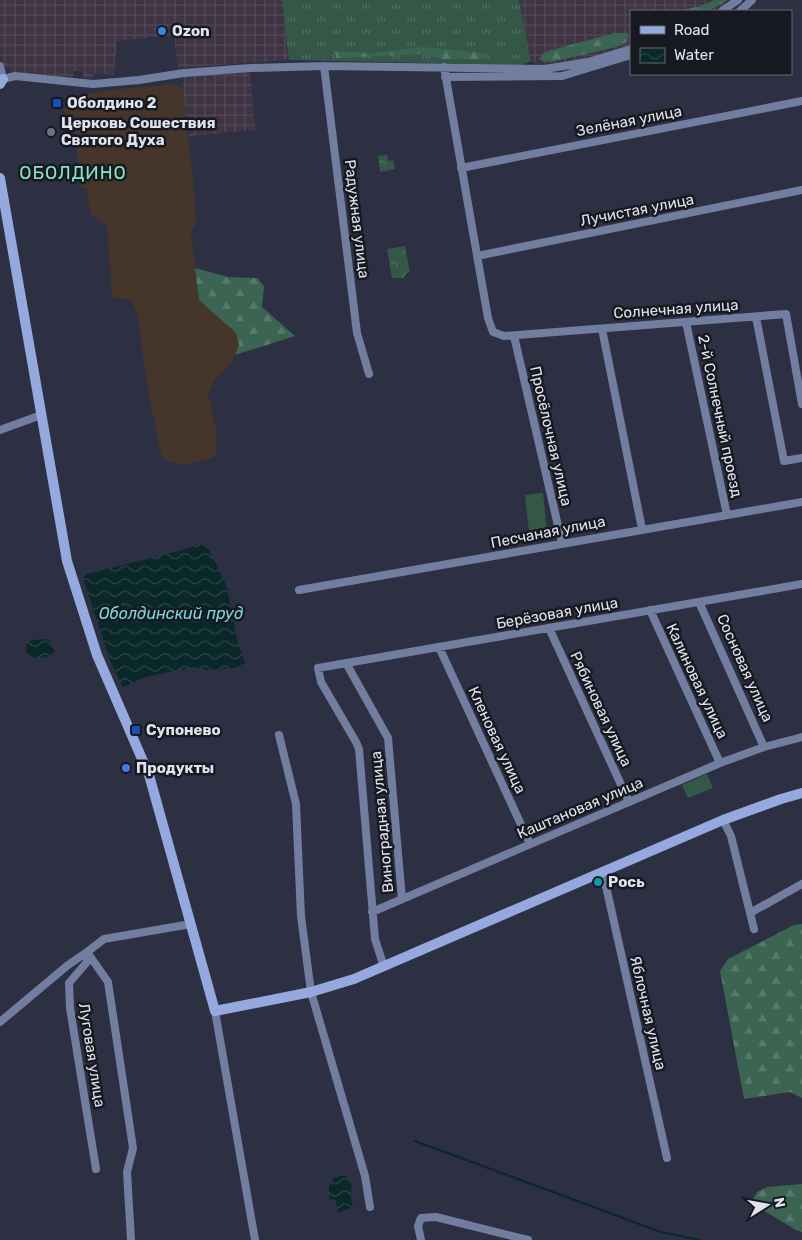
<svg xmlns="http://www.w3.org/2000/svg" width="802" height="1240" font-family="Rubik,sans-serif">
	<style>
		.commercial { fill: #46352a }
		.industrial { fill: url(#industrial-grid) }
		.grass { fill: url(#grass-tufts) }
		.forest { fill: url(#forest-firs) }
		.park { fill: url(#park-crowns) }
		.pitch { fill: #345747 }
		.water { fill: url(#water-waves) }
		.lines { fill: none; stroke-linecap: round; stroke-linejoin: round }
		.stream { stroke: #0a2729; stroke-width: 2 }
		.street { stroke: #717e9f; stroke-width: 8 }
		.secondary { stroke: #95a9de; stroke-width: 10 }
		.shop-dot { fill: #3f7fe0; stroke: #171921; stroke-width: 2 }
		.transit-dot { fill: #1a4fb4; stroke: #171921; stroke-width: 2 }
		.worship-dot { fill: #6b7280; stroke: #171921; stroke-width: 2 }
		.culture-dot { fill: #0f9aa8; stroke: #171921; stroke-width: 2 }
		.labels { text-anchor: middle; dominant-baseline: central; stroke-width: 5; stroke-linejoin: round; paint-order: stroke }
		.poi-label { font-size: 15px; font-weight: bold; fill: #e0e3ee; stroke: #171921; text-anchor: start }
		.street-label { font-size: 15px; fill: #e0e3ee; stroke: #171921 }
		.water-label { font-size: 16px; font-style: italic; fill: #7ed9e1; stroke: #171921 }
		.quarter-label { font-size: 18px; letter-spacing: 1px; fill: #8ae4c2; stroke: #171921 }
	</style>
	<defs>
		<pattern id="industrial-grid" width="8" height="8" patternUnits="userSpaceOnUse" patternTransform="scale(1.25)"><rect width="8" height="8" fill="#3f3444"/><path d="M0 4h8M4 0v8" fill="none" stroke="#514856"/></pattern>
		<pattern id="grass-tufts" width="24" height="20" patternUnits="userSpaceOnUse" patternTransform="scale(1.25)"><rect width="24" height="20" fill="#345747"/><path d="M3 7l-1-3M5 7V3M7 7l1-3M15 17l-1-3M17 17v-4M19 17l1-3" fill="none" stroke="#516f62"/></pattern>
		<pattern id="forest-firs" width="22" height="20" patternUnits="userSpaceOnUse" patternTransform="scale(1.25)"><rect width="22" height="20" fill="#3b6552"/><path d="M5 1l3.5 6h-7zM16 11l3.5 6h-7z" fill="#577b6b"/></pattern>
		<pattern id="park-crowns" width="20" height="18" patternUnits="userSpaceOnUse" patternTransform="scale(1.25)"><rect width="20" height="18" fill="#345747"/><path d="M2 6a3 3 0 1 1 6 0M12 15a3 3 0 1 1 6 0" fill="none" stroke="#516f62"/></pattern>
		<pattern id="water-waves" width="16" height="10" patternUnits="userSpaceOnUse" patternTransform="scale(1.25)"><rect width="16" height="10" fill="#0a2729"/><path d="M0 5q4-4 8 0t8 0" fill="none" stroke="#2d4648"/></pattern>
	</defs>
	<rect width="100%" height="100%" fill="#2c3042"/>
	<path class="commercial" d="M175,84l8,5 11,102 2,32 -5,9 8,68 37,33 3,12 -8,20 -15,12 -8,18 8,33v26l-3,4 -31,7 -20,-6 -13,-62 -12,-84 -5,-12 -20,-5 -5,-70 -16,-11 -5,-27h-5l-6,-62 -12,-16 14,-14 32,-6z"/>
	<path class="industrial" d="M0,0h282l7,60 -111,8 -4,-33 -57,6 -3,34 -20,-2 -1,6 -10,-1v-6l-9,-1 -1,6 -61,-4 -10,-9 -2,-10z
		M519,0h206l1,6 -9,5h-86v35l-44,13 -43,8 -13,-6z
		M250,68l5,62 -66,6 -6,-47 1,-16z"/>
	<path class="grass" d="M282,0h237l12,61 -10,4 -232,-5z"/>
	<path class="forest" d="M714,0h14l-20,11h-31l25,-5z
		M615,33h13v8l-12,6 -65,15 -8,-1 -4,-2 5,-6 4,-2z
		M423,47l59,6 5,6h-43l-24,-5 -82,4 -5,-7 40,2z
		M195,268l33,9 29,1 7,8 -2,21 33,29 -60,19 4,-10 -3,-12 -37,-33z
		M802,924v174l-12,-6 -46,7 -24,-128 8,-12 66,-34z
		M802,1184v48l-6,-2 -45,-27 6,-11 10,-5z"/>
	<path class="park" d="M387,155l1,6 5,-1 2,9 -15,3 -2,-16z
		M405,246l5,26 -4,2 -2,4h-12l-5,-29z"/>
	<path class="pitch" d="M543,493l4,37 -18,2 -4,-37z
		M707,774l6,14 -25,10 -6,-13z"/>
	<path class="water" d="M199,543l10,7 18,37 11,57 7,19 -10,5 -29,2 -12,-3 -49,10 -22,10 -12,-24 -28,-85 4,-4 96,-24z
		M46,639l4,2 2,6 3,4c-7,8 -19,9 -28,4l-1,-8 1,-4 6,-3z
		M345,1175l7,11 -2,9 3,12 -15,6 -2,-13 -7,-1v-13l4,-6v-2z"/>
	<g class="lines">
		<path class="stream" d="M415,1141l246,91 39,8"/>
		<path class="street" d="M722,11l16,-11
			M740,11l12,-11
			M0,66l3,13 12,-3 78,8 46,-4 45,-7 66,-5 74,-2 221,3 43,-7 43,-13
			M324,66l33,267 12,41
			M444,67l44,251 5,14 11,4 282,-22 16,90
			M445,77l117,-1 69,-21
			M461,168l341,-67
			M477,256l325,-66
			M756,317l28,144 18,-3
			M686,322l41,193
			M602,329l40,200
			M514,336l48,207
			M0,430l41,-15
			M299,590l503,-88
			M699,602l65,145
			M650,610l70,153
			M549,628l80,174
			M439,647l91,197
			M346,663l42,75 14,161
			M279,735l17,69 5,112 10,76 54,184 5,31
			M723,820l8,16 23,93
			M603,873l64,285
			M372,912l348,-149 44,-16 38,-10
			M750,913l52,-29
			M384,967l-9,-28 -16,-190 -3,-7 -35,-60 -3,-14 484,-84
			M215,1011l40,229
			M0,1022l68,-57 19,-13 21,30 25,166 -6,24 4,68
			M96,1169l-26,-161 -1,-25 18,-21v-10l17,-13 87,-15
			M421,1240l-3,-14 3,-8 15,-1 92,23"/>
		<path class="secondary" d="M0,84l3,-5
			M0,178l67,383 30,94 52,120 66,236 96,-19 43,-13 369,-159 58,-21 21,-6"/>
	</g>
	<g class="shop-dot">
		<circle cx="162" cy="31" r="5"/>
		<circle cx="126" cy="768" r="5"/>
	</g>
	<g class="transit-dot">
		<rect x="52" y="98" width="10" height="10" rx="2.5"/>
		<rect x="131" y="725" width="10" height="10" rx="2.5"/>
	</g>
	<circle class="worship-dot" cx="51" cy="132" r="5"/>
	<circle class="culture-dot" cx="598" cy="882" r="5"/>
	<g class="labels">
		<g class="poi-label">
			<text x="172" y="31">Ozon</text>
			<text x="67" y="103">Оболдино 2</text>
			<text x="61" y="123">Церковь Сошествия<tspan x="61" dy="17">Святого Духа</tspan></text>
			<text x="146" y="730">Супонево</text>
			<text x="136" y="768">Продукты</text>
			<text x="608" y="882">Рось</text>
		</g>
		<g class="street-label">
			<text transform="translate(629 121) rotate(-11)">Зелёная улица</text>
			<text transform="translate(637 210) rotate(-11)">Лучистая улица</text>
			<text transform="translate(357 219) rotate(83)">Радужная улица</text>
			<text transform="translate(676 309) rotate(-4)">Солнечная улица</text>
			<text transform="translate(720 416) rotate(78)">2-й Солнечный проезд</text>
			<text transform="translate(551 436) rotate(77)">Просёлочная улица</text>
			<text transform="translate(548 532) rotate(-11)">Песчаная улица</text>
			<text transform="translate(557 613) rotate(-10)">Берёзовая улица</text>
			<text transform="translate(745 668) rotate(66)">Сосновая улица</text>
			<text transform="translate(697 681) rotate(65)">Калиновая улица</text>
			<text transform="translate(601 709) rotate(65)">Рябиновая улица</text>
			<text transform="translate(497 740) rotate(65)">Кленовая улица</text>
			<text transform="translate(580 808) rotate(-23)">Каштановая улица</text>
			<text transform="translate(382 822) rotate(-95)">Виноградная улица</text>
			<text transform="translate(648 1013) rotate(77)">Яблочная улица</text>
			<text transform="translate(92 1055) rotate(81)">Луговая улица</text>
		</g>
		<g class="water-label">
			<text x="171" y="613">Оболдинский пруд</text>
		</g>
		<g class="quarter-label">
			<text x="73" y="173">ОБОЛДИНО</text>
		</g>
	</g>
	<rect x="630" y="10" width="162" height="65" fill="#171921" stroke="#676a73"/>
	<rect x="640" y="26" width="25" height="8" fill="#95a9de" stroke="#676a73"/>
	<text x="674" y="35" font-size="15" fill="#e0e3ee">Road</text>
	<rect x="640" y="48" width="25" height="15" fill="url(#water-waves)" stroke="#676a73"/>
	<text x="674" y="60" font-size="15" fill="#e0e3ee">Water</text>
	<g transform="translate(767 1205) rotate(79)" stroke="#171921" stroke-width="4" paint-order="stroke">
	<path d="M0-4L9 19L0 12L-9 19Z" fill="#e0e3ee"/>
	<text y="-8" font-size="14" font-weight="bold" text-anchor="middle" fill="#e0e3ee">N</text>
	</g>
</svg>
